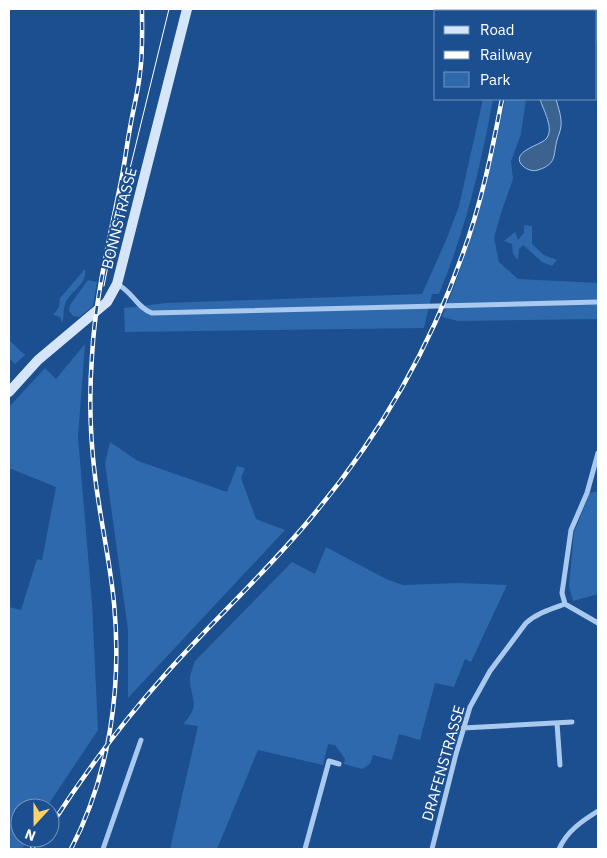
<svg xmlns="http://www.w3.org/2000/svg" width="607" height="858" font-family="'IBM Plex Sans',sans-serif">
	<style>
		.green { fill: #2e69ad }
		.water { fill: #3c6290; stroke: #9cc4f0 }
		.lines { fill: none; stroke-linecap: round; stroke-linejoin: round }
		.minor { stroke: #a9c9ee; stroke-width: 5 }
		.secondary { stroke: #d6e6fa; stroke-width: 10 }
		.tram { stroke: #fff; stroke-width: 1 }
		.rail-casing { stroke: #fff; stroke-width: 4.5 }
		.rail { stroke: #1b4f8f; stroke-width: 2.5; stroke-dasharray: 8; stroke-linecap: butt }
		.labels { text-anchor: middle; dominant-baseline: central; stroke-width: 4; stroke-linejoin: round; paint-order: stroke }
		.street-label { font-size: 15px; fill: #fff; stroke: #1b4f8f }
	</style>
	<rect width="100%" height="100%" fill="#1b4f8f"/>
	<path class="green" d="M524,9h74v36l-2,-1v-33h-73z
		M483,99h10c-12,67 -28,132 -54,195h-7l-8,34 -299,4 -1,-24 42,-5 256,-9 25,-56 12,-32z
		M505,99h21l-5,35 -10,27 2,18 -12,34 -7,25 5,24 19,17 80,4v36l-140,2 -16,-4c30,-73 48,-141 63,-218z
		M524,225l8,1v18l12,11 13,5 -5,6 -10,-4 -19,-17 -4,4 -1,11 -5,-6 -1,-10 -8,-3 11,-9 3,8 6,-7z
		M85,269c2,15 -11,20 -18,31 -5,7 -2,15 -5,23l-2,-6 -7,-2 6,-8 1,-9z
		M88,280l9,2 -4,24 -14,11 -6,-1 -4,-5 1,-6z
		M9,340l16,15 -10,9 -6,-6z
		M85,344l-7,93 14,166 6,127 -52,78h-26v30h8l-6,11h-13v-242l12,3 16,-51 5,1 14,-73 -47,-19v-61l36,-39 11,11z
		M110,442l28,19 89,31 10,-26 8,2 -4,10 15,41 29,11 -157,168v-68l-23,-167z
		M598,491v103l-25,7 -4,-15 5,-54 16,-39z
		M326,547l60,32 17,6 56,-2 48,2 -35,75 -1,2 -6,-3 -11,28 -19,-4 -15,57 -21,-6 -7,26 -19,-5 -3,9 -8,5 -18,-5 1,-5 -10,-14 -7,-1 -5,21 -65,-15 -41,99h-47l28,-123 -15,-2c20,-21 6,-26 7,-47 1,-5 3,-11 5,-16l97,-99 23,12z"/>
	<path class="water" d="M540,99h16c2,8 6,18 5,27 0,4 -3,10 -4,14 -4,16 0,24 -19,30 -6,2 -13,-1 -17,-6 -9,-13 20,-19 25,-25 9,-10 -3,-29 -6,-40z"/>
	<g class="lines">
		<path class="minor" d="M117,284c15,7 21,25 35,29l446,-11
			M598,453l-11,40 -16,37 -9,63 3,11 33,19
			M557,723l3,42
			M463,728l109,-6
			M103,849l38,-109
			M305,849l24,-88 10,3
			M432,849l24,-95 14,-47 20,-36 36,-48c11,-10 25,-14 39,-19
			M559,849c8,-18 23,-28 39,-38"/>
		<path class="secondary" d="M9,392l29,-32 69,-58 10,-18 70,-275"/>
		<path class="tram" d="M104,286l11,-56 54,-221"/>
		<defs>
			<path id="rail" d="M519,11l1,-2
				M50,827c34,-53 71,-103 113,-150 49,-56 105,-106 152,-164 64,-77 114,-163 147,-257 19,-51 30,-104 40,-157
				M32,849l6,-11
				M71,849c39,-75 51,-162 43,-246 -4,-42 -14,-84 -19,-127 -5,-40 -6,-80 -3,-120 3,-56 16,-110 27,-165 5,-21 7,-42 11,-63 3,-18 8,-36 10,-55 3,-21 2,-43 2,-64"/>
		</defs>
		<use href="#rail" class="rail-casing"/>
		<use href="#rail" class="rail"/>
	</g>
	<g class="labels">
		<g class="street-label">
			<text transform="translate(119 218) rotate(-76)">BONNSTRASSE</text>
			<text transform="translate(443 763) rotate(-74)">DRAFENSTRASSE</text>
		</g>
	</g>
	<rect width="607" height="858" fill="none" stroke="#ffffff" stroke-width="20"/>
	<rect x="434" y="10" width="162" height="90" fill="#1b4f8f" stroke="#7695bc"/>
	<rect x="444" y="26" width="25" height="8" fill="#d6e6fa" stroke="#7695bc"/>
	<text x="480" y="35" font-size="15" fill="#ffffff">Road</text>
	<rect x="444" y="51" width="25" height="8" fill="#ffffff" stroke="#7695bc"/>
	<text x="480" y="60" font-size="15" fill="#ffffff">Railway</text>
	<rect x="444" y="72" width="25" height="15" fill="#2e69ad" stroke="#7695bc"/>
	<text x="480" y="85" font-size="15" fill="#ffffff">Park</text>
	<g transform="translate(35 823) rotate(201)"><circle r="24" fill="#1b4f8f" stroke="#7695bc"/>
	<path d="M0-4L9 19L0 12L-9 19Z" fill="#ffd166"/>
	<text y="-8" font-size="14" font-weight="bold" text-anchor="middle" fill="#ffffff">N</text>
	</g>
</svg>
